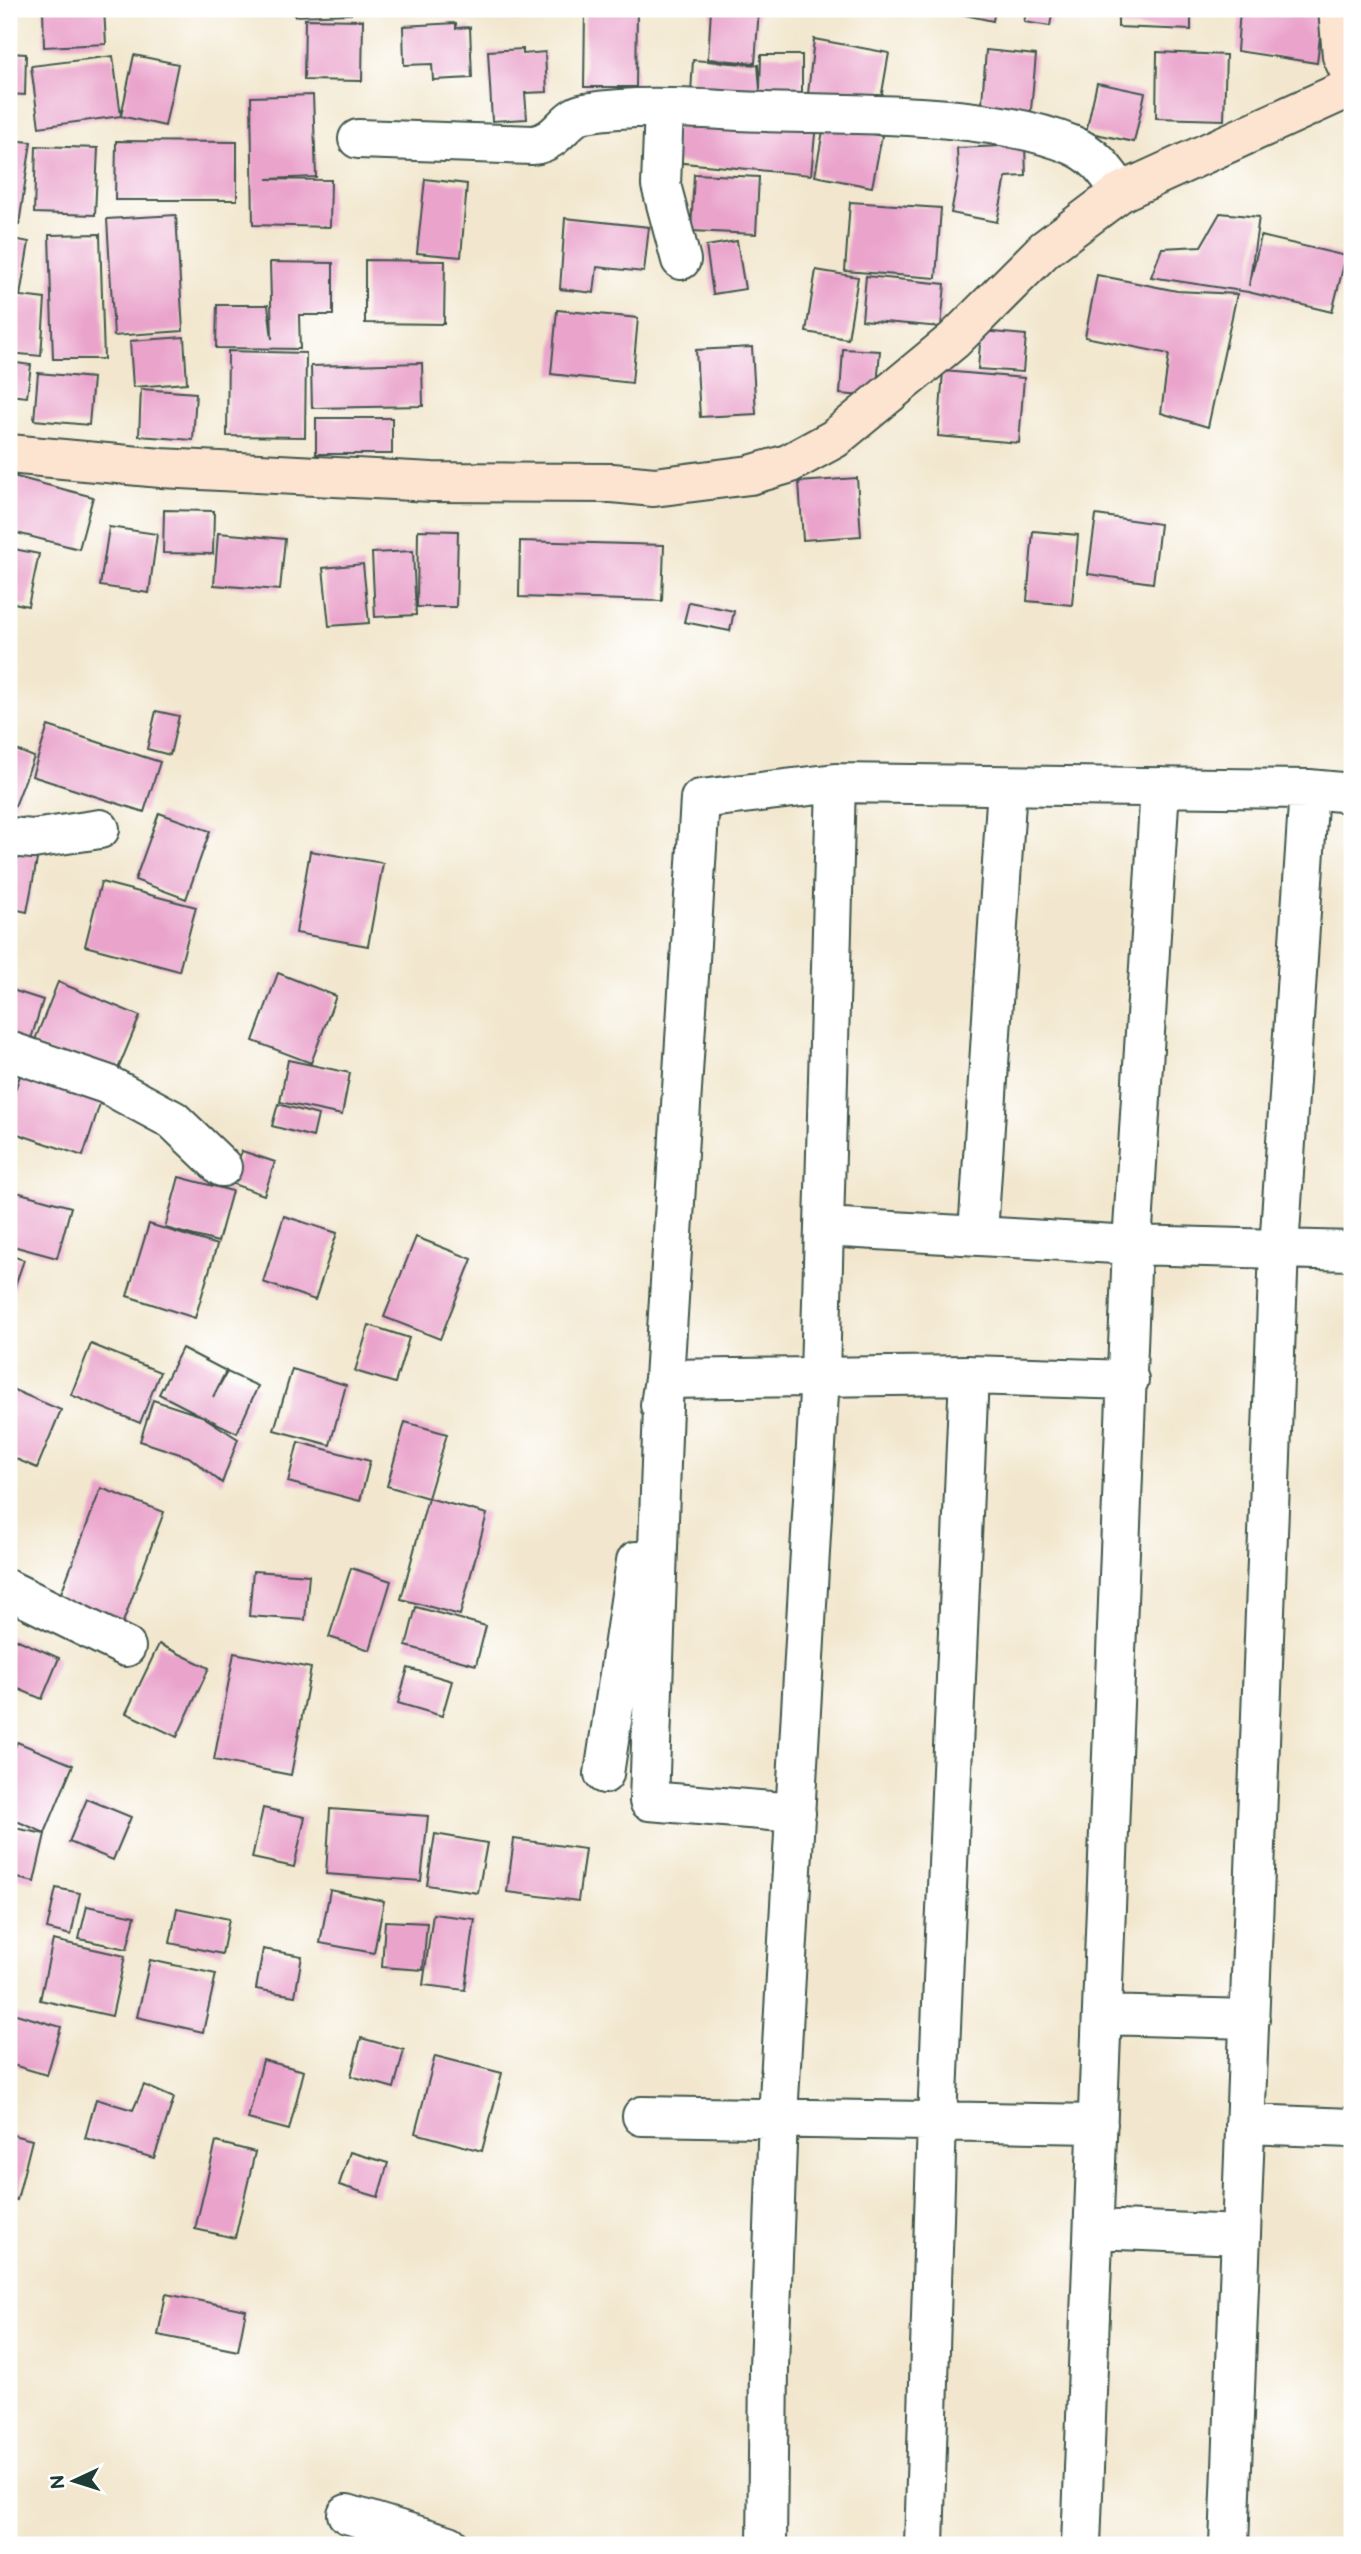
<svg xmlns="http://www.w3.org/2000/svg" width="1361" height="2554" font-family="'Balsamiq Sans',sans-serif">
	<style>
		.building { fill: #eaa4cc }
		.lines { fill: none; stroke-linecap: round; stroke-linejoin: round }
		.street-casing { stroke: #3f564b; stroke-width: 42 }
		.secondary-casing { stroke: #3f564b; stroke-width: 42 }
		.street { stroke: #fff; stroke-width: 38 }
		.secondary { stroke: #fde4d1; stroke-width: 38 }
	</style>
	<rect width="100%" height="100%" fill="#fff"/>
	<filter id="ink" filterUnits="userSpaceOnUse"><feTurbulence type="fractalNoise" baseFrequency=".0143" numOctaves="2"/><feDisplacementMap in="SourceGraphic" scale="14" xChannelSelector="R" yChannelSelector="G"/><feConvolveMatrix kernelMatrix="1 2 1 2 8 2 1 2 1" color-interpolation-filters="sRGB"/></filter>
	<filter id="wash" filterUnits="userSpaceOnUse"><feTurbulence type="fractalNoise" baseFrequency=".00686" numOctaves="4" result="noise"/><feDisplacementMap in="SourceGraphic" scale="28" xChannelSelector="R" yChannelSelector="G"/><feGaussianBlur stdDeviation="1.57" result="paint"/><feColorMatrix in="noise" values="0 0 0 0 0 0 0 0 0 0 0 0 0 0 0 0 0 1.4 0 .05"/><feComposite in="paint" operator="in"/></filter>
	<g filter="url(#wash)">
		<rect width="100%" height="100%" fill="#f2e7ce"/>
		<g id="blocks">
			<path class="building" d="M43,9h61l2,35 -62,3z
				M294,9h57v5l-56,2z
				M585,9h52l-1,78h-52z
				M711,9h48l-4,54 -47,-4z
				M937,9h58l-2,12z
				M1027,9h26l-3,17 -26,-4z
				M1118,9h73v21l-73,-3z
				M1240,9h83l-6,54 -80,-12z
				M305,19l58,1 -1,61 -58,-1z
				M456,23v5l14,-1 2,51 -39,2 -1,-16 -28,1 -1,-39z
				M814,39l75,14 -10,57 -71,-16z
				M523,49v5l22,-2 2,40 -22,1 2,26 -35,2 -4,-70z
				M986,50l50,5 -6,66 -49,-5z
				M1157,52l69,3 -2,65 -68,-2z
				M9,53l17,1 -1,41 -16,-1z
				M134,55l44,9 -13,62 -44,-10 -82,11 -8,-61 82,-10 8,60z
				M761,55h41v42l-111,-4 2,-33 65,5 2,25z
				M1097,83l48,10 -11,49 -48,-10z
				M313,95l3,82 -49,2 64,1 -1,47 -77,-2 -2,-128z
				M677,112l139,12 -5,51 -138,-13z
				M824,125l58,11 -10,51 -57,-11z
				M9,140l22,2 -12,83 -10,-1z
				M116,141l121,1v58h-122z
				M1025,145l1,31 -20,1 -9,45 -46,-9 7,-37 -1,-28z
				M36,146l62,2 -3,67 -61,-2z
				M694,174l65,3 -3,57 -65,-3z
				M425,179l42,5 -6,73 -44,-4z
				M850,202l91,6 -5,70 -91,-7z
				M1220,213l39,4 -10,69 12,-50 85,20 -14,56 -84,-20 -97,-15 11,-29 39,-2z
				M176,215l7,116 -69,5 -7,-117z
				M565,218l84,9 -5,45 -47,-5 -3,26 -34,-4z
				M100,234l4,125h-51l-4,-124z
				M9,238l20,4 -9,54 25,3 -4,57 -32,-3z
				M737,241l8,48 -32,5 -7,-48z
				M365,260l80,1 -1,63 -79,-1z
				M270,262l63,1v52h-34l1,34 -84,-1 1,-43h51l4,34z
				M816,270l42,7 -10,62 -42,-7z
				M1097,275l80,16 60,3 -29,133 -47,-14 8,-59 -84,-17z
				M866,276l79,8 -4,43 -79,-7z
				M557,310l81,8 -6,65 -81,-9z
				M981,331l45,4 -3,37 -45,-3z
				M184,337l3,46 -54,4 -3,-46z
				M752,347l4,67 -56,3 -4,-67z
				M843,349l37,2 -4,46 -36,-3z
				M228,351l78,2 -1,84 -78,-1z
				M9,362l22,3 -4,32 -18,-2z
				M422,363l1,43 -111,2 -1,-42z
				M943,371l81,7 -5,65 -81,-7z
				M38,373l55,5 -4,47 -55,-5z
				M141,389l55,4 -3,47 -54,-4z
				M316,418h76v36h-76z
				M9,475l84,22 -14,52 -70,-18z
				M857,478l4,58 -58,4 -4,-58z
				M164,510l50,1 -1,43 -50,-1z
				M1096,515l64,9 -7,59 -65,-9z
				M109,527l48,7 -8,59 -49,-7z
				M418,530l40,1 -2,76h-39z
				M1033,531l45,4 -6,70 -45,-4z
				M218,533l67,6 -5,51 -66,-5z
				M520,541l144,4 -2,56 -143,-4z
				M9,548l30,6 -11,52 -19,-4z
				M413,551l3,64 -41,2 -3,-64z
				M363,564l6,59 -40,3 -6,-58z
				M689,602l45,9 -4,20 -46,-9z
				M156,711l23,5 -9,39 -23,-6z
				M48,726l112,36 -16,50 -112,-36z
				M9,747l25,10 -19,49 -6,-3z
				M159,813l51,18 -24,68 -51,-19z
				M9,844l30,5 -12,63 -18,-4z
				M310,851l73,12 -15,83 -72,-13z
				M101,882l95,25 -17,64 -94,-25z
				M278,973l58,23 -25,67 -58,-22z
				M58,982l82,34 -26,63 -81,-34z
				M9,989l34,11 -16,52 -18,-6z
				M288,1060l62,13 -8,42 -62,-13z
				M25,1061l80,27 -22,68 -74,-25v-23z
				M278,1104l40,11 -5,22 -41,-11z
				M242,1151l33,11 -11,33 -34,-12z
				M179,1177l53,14 -14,51 -53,-14z
				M9,1190l62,17 -14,51 -48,-13z
				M284,1216l53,17 -22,67 -52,-18z
				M149,1224l68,21 -22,73 -68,-22z
				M416,1237l56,22 -32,80 -56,-22z
				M9,1255l15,5 -15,43z
				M369,1325l40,13 -14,45 -40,-12z
				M91,1344l69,28 -20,51 -69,-28z
				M182,1348l44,23 -13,26 14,-25 31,14 -21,47 -35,-17 36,23 -16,44 -33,-26 -49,-16 13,-41 49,16 -43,-22z
				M292,1369l54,16 -16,60 -56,-15z
				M9,1388l52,22 -24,58 -28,-12z
				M405,1422l42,12 -19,64 -41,-12z
				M298,1442l72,19 -10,40 -72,-19z
				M101,1488l63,24 -42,113 -64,-24z
				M428,1498l59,16 -27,101 -59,-16z
				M351,1568l40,13 -21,69 -41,-13z
				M253,1571l56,4 -4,45 -56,-4z
				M416,1607l70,19 -10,39 -70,-19z
				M9,1636l50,22 -17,41 -33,-14z
				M159,1644l50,24 -32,69 -51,-24z
				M234,1653l77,15 -20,107 -77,-15z
				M408,1668l44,13 -10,35 -44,-13z
				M17,1742l56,23 -28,68 -36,-15v-57z
				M87,1799l44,18 -18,43 -44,-18z
				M263,1808l42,9 -11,50 -42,-9z
				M330,1809l98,7 -7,65 -95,-7z
				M9,1827l36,7 -11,48 -25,-6z
				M435,1834l52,9 -9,50 -51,-8z
				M514,1839l71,10 -7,52 -71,-9z
				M56,1888l24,5 -9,42 -24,-6z
				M330,1890l54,11 -10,52 -54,-10z
				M87,1906l48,10 -8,33 -48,-10z
				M177,1908l52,11 -7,35 -52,-11z
				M433,1914l42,5 -10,71 -42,-5z
				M385,1921l42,2 -4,47 -41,-3z
				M53,1940l72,16 -13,60 -72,-16z
				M263,1949l39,7 -7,40 -39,-7z
				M150,1960l66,14 -13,58 -66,-15z
				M9,2012l52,15 -14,48 -38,-11z
				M361,2038l43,12 -10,38 -43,-12z
				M435,2056l67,17 -20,78 -67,-18z
				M263,2060l41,11 -15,59 -41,-11z
				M144,2085l30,13 -20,60 -69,-20 11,-39 37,11z
				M9,2134l23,6 -15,60 -8,-2z
				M216,2142l39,10 -20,86 -40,-9z
				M350,2152l38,11 -10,34 -39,-12z
				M166,2294l80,16 -8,41 -80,-16z"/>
		</g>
	</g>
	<g filter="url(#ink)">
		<use href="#blocks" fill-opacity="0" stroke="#3f564b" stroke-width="2"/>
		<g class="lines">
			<defs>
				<path id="street" d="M664,108l-3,77 20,75
					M358,139l175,6c26,-3 32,-29 52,-32 59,-10 122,-3 181,-1 90,3 224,-1 306,33 24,10 35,27 49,47
					M9,837l24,2 67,-10
					M9,1051l97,33 67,36 49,47
					M825,1227l307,18 220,6
					M978,1234l29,-448
					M660,1405l4,-26 305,-4 160,5
					M9,1590l117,57
					M604,1774l32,-213
					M796,1813l-147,-12 15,-422 36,-580 136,-16 473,6 43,4
					M1102,2015l148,4
					M642,2116l456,8
					M1245,2124l107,4
					M1094,2229l147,6
					M347,2514l102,31
					M767,2545l2,-177 9,-251 42,-742 16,-592
					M924,2545l13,-425 32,-745
					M1081,2545l51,-1300 28,-458
					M1229,2545l50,-1296 30,-460"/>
				<path id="secondary" d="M1338,9l4,47 10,21
					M9,454l152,14 271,14 180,1 42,4 96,-12 38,-11 46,-25 120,-99 91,-91 76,-57 231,-105"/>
			</defs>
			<use href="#street" class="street-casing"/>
			<use href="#secondary" class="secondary-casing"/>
			<use href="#street" class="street"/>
			<use href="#secondary" class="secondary"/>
		</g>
	</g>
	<rect width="1361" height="2554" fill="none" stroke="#fff" stroke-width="35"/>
	<g transform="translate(74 2481) rotate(266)" stroke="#ffffff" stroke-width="5" paint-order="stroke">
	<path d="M0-5L12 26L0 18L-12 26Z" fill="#1f3d34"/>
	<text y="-10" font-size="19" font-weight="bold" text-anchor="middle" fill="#1f3d34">N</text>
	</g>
</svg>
